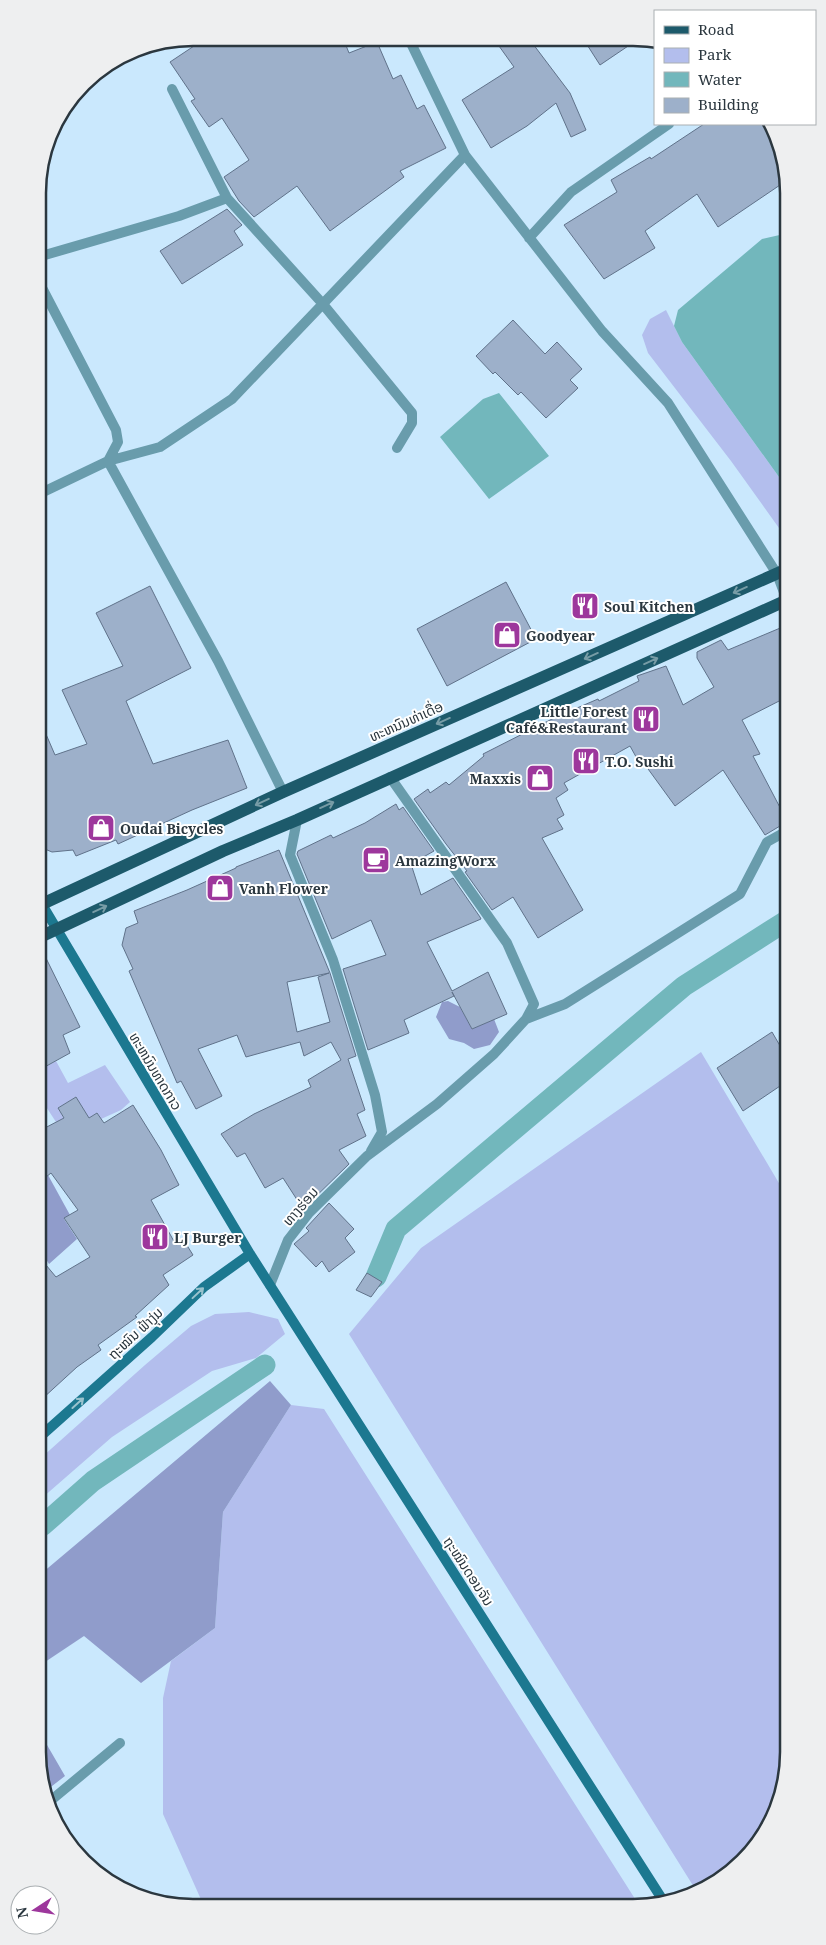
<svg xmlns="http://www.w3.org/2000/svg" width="826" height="1945" font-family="'Noto Serif','Noto Sans Lao',serif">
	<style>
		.green { fill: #b3beed }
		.forest { fill: #909ccb }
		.water { fill: #72b7bc }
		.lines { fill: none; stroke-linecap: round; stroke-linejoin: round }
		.canal { stroke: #72b7bc; stroke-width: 21 }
		.building { fill: #9db0ca; stroke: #60728a; fill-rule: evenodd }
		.street { stroke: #699cac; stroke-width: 10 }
		.secondary { stroke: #1c7890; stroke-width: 10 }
		.primary { stroke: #1d5a6b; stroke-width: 12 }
		.oneway { stroke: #779ca6 }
		.oneway2 { stroke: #99c2cd }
		.labels { text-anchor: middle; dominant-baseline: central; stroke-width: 4; stroke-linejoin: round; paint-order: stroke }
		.poi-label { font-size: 14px; font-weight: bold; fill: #2b373f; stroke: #fff; text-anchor: start }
		.street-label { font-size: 14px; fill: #2b373f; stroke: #fff }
		.rim { fill: none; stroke: #2b373f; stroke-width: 2.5 }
	</style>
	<rect width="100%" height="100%" fill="#cae8fd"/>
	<path class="green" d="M666,310l16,32 102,142v51l-53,-74 -83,-108 -6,-18 8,-16z
		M701,1052l85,143 2,567 -11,49 -21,36 -37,34 -22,11 -348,-558 72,-86z
		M56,1061l12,22 37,-18 25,37 -9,8 -20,9 -4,-6 -8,5 -13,-21 -18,11 6,11 -8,3 -15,-23v-30z
		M249,1312l29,7 7,15 -29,24 -44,13 -100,66 -70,61v-41l103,-92 46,-39 24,-12z
		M291,1405l33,4 313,493 -434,2 -40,-90v-116l8,-37 44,-33 8,-116z"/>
	<path class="forest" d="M448,1001l12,6 12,22 22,-10 5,13 -9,13 -16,4 -10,-6 -15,-4 -13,-22 6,-15z
		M48,1175l22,40 -6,4 13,20 -28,25 -8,-13v-70z
		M270,1381l21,24 -68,107 -8,116 -74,55 -57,-47 -42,28v-91z
		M43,1738l22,38 -22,17z"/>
	<path class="water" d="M784,234v250l-102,-142 -8,-16 4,-16 84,-71z
		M499,393l50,63 -60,43 -49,-62 43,-38z"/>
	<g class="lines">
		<path class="canal" d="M376,1277l20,-48 288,-243 102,-65
			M42,1526l51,-45 172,-116"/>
	</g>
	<path class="building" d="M206,38h137l6,15 28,-11 16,37 8,-4 16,34 7,-4 22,43 -46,23 4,6 -74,54 -33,-45 -43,31 -15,-16 -15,-24 25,-17 -27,-42 -13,9 -18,-26 4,-2 -25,-37z
		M494,39l36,1 40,53 16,37 -15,7 -15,-34 -29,23 -36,22 -29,-48 52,-33z
		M584,40h53l-37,25z
		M704,124h67l12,29v30l-65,44 -21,-33 -52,37 10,17 -51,31 -40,-54 53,-33 -6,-12 39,-23 1,2z
		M227,209l15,16 -8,6 9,14 -61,39 -22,-33z
		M513,320l32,34 12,-12 25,27 -12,11 8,8 -32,30 -25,-26 -3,3 -23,-23 -2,2 -17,-18z
		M506,582l30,57 -89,47 -30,-57z
		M150,586l41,82 -65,33 27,63 75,-24 19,48 -55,22 -74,34 -2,-4 -40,16 -3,-6 -21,2 -12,-5 -1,-129 16,37 32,-11 -25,-54 61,-24 -27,-53z
		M785,626v72l-43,22 18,34 -7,2 32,61v6l-20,12 -42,-65 -48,36 -32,-44 -3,2 -10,-18 -66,37 4,7 -12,8 8,17 -7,4 6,10 -21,9 41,72 -45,28 -25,-41 -21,13 -27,-38 2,-1 -21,-27 -32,-45 14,-10 2,4 16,-11 3,3 35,-29 -1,-2 73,-37 42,-18 1,2 40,-20 -2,-5 29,-10 17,39 31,-18 -17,-29v-6l24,-12 7,10z
		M396,804l3,6 4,-3 31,44 -23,13 10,31 32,-17 27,39 1,2 -54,23 25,49 36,-19 19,42 -35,15 -20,-37 2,4 -50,24 5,13 -41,17 -25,-81 43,-14 -15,-35 -39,19 -35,-85 1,-3 33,-16 2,3 32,-15z
		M279,850l51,123 26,83 -8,3 17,51 -8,4 9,22 -27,14 10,14 -46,45 -20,-31 -18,10 -20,-35 -8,4 -16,-23 33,-20 57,-27 -3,-7 33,-20 -10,-18 -27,14 -4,-14 -54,15 -9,-22 -39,14 24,47 -26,13 -15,-28 -4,2 -48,-112 4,-2 -11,-24 4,-17 12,-5 -4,-12 53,-21 49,-22v-1zM329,973l-11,4 12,45 -33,10 -10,-50z
		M40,946l40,81 -17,8 7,18 -29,16z
		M772,1032l14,24v26l-43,29 -26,-43z
		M76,1097l13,21 8,-5 7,10 29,-18 28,45 18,35 -28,15 25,45 7,-6 10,16 -30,20 6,10 -34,31 2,1 -39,28 3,5 -24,17 -35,32 -1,-140 15,18 34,-20 -26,-39 14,-8 -27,-37 -10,8v-51l23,-12 -6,-10z
		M329,1203l25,26 -9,9 10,14 -26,20 -7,-11 -6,6 -22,-23 15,-13 -3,-3z
		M367,1273l15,9 -11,15 -15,-7z"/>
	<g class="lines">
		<path class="street" d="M409,39l56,116 137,176 66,72 109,171 8,21
			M172,89l55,109 95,105 90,110v10l-15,25
			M529,238l42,-46 98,-68
			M38,257l141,-41 48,-18
			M38,280l78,150 2,12 -10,19 110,200 65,131
			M39,494l69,-33 52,-14 72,-48 233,-244
			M390,777l117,166 27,61 -8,15
			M297,820l-7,35 43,105 42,135 7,37 -11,19
			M270,1285l18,-45 21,-27 58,-57 70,-52 57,-50 32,-35 39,-15 175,-110 27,-52 18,-10
			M49,1802l71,-59"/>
		<path class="secondary" d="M40,901l210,353 414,648
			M42,1435l110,-98 52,-50 46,-33"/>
		<path class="primary" d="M40,905l243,-113 502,-222
			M40,937l183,-86 74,-31 488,-219"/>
	</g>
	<defs><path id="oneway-shaft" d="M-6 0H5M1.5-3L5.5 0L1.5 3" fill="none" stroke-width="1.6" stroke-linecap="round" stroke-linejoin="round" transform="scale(1.25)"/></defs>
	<g class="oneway">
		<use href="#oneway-shaft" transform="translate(740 590) rotate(156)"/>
		<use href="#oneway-shaft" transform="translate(591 656) rotate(156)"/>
		<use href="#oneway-shaft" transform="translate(651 661) rotate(-24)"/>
		<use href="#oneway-shaft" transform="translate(443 721) rotate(156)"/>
		<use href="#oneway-shaft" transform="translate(262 802) rotate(155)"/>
		<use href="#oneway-shaft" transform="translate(327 805) rotate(-24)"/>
		<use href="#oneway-shaft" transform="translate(100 909) rotate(-25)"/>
	</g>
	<g class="oneway2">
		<use href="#oneway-shaft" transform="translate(198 1293) rotate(-43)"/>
		<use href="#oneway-shaft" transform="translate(78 1403) rotate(-42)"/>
	</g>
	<defs>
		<symbol id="restaurant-square" viewBox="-11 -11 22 22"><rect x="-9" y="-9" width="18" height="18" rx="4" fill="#9d379c" stroke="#fff"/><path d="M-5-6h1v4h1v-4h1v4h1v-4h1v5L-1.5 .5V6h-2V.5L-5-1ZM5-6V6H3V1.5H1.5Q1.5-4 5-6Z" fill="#fff"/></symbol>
		<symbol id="shop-square" viewBox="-11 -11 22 22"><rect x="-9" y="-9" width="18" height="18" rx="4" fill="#9d379c" stroke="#fff"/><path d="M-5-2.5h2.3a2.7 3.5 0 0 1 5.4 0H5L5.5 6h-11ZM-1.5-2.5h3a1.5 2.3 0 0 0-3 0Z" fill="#fff"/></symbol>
		<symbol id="cafe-square" viewBox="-11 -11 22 22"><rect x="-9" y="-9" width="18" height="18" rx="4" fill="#9d379c" stroke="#fff"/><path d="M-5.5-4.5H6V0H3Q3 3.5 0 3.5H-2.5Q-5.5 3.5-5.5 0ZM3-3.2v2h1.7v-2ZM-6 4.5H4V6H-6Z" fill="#fff"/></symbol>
	</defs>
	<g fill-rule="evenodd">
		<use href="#restaurant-square" x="569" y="590" width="32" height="32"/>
		<use href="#shop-square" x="491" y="619" width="32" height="32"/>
		<use href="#restaurant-square" x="630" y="703" width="32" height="32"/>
		<use href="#restaurant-square" x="570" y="745" width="32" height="32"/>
		<use href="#shop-square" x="524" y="762" width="32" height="32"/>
		<use href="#shop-square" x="85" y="812" width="32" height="32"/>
		<use href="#cafe-square" x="360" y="844" width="32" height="32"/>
		<use href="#shop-square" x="204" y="872" width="32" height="32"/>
		<use href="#restaurant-square" x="139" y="1221" width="32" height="32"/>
	</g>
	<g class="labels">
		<g class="poi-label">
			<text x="604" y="606">Soul Kitchen</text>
			<text x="526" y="635">Goodyear</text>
			<text x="627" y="711" text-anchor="end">Little Forest<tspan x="627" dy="16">Café&amp;Restaurant</tspan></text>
			<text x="605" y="761">T.O. Sushi</text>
			<text x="521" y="778" text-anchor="end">Maxxis</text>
			<text x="120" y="828">Oudai Bicycles</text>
			<text x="395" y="860">AmazingWorx</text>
			<text x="239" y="888">Vanh Flower</text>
			<text x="174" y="1237">LJ Burger</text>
		</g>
		<g class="street-label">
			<text transform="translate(406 721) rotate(-24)">ທະຫນົນທ່າເດື່ອ</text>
			<text transform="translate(156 1071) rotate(59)">ທະຫນົນທາດກາວ</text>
			<text transform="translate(300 1206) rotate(-49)">ທາງຮ່ອມ</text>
			<text transform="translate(135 1333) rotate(-43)">ຖະໝົນ ຟ້າງຸ່ມ</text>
			<text transform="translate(469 1571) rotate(57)">ຖະໝົນດອນຈັນ</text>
		</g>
	</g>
	<path d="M0 0H826V1945H0ZM193 46H633A147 147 0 0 1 780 193V1752A147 147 0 0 1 633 1899H193A147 147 0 0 1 46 1752V193A147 147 0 0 1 193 46Z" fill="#eeeff0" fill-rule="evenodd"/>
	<path class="rim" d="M193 46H633A147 147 0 0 1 780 193V1752A147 147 0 0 1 633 1899H193A147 147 0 0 1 46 1752V193A147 147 0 0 1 193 46Z"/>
	<rect x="654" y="10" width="162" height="115" fill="#ffffff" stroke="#aaafb2"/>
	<rect x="664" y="26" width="25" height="8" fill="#1d5a6b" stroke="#aaafb2"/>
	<text x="698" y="35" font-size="15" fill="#2b373f">Road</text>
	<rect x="664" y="48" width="25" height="15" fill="#b3beed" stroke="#aaafb2"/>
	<text x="698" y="60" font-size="15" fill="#2b373f">Park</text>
	<rect x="664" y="72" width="25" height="15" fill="#72b7bc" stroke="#aaafb2"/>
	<text x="698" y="85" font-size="15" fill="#2b373f">Water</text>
	<rect x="664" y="98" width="25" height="15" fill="#9db0ca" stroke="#aaafb2"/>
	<text x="698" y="110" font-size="15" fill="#2b373f">Building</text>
	<g transform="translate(35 1910) rotate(258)"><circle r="24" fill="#ffffff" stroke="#aaafb2"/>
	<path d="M0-4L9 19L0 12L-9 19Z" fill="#9d379c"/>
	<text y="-8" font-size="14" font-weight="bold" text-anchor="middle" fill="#2b373f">N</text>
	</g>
</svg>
